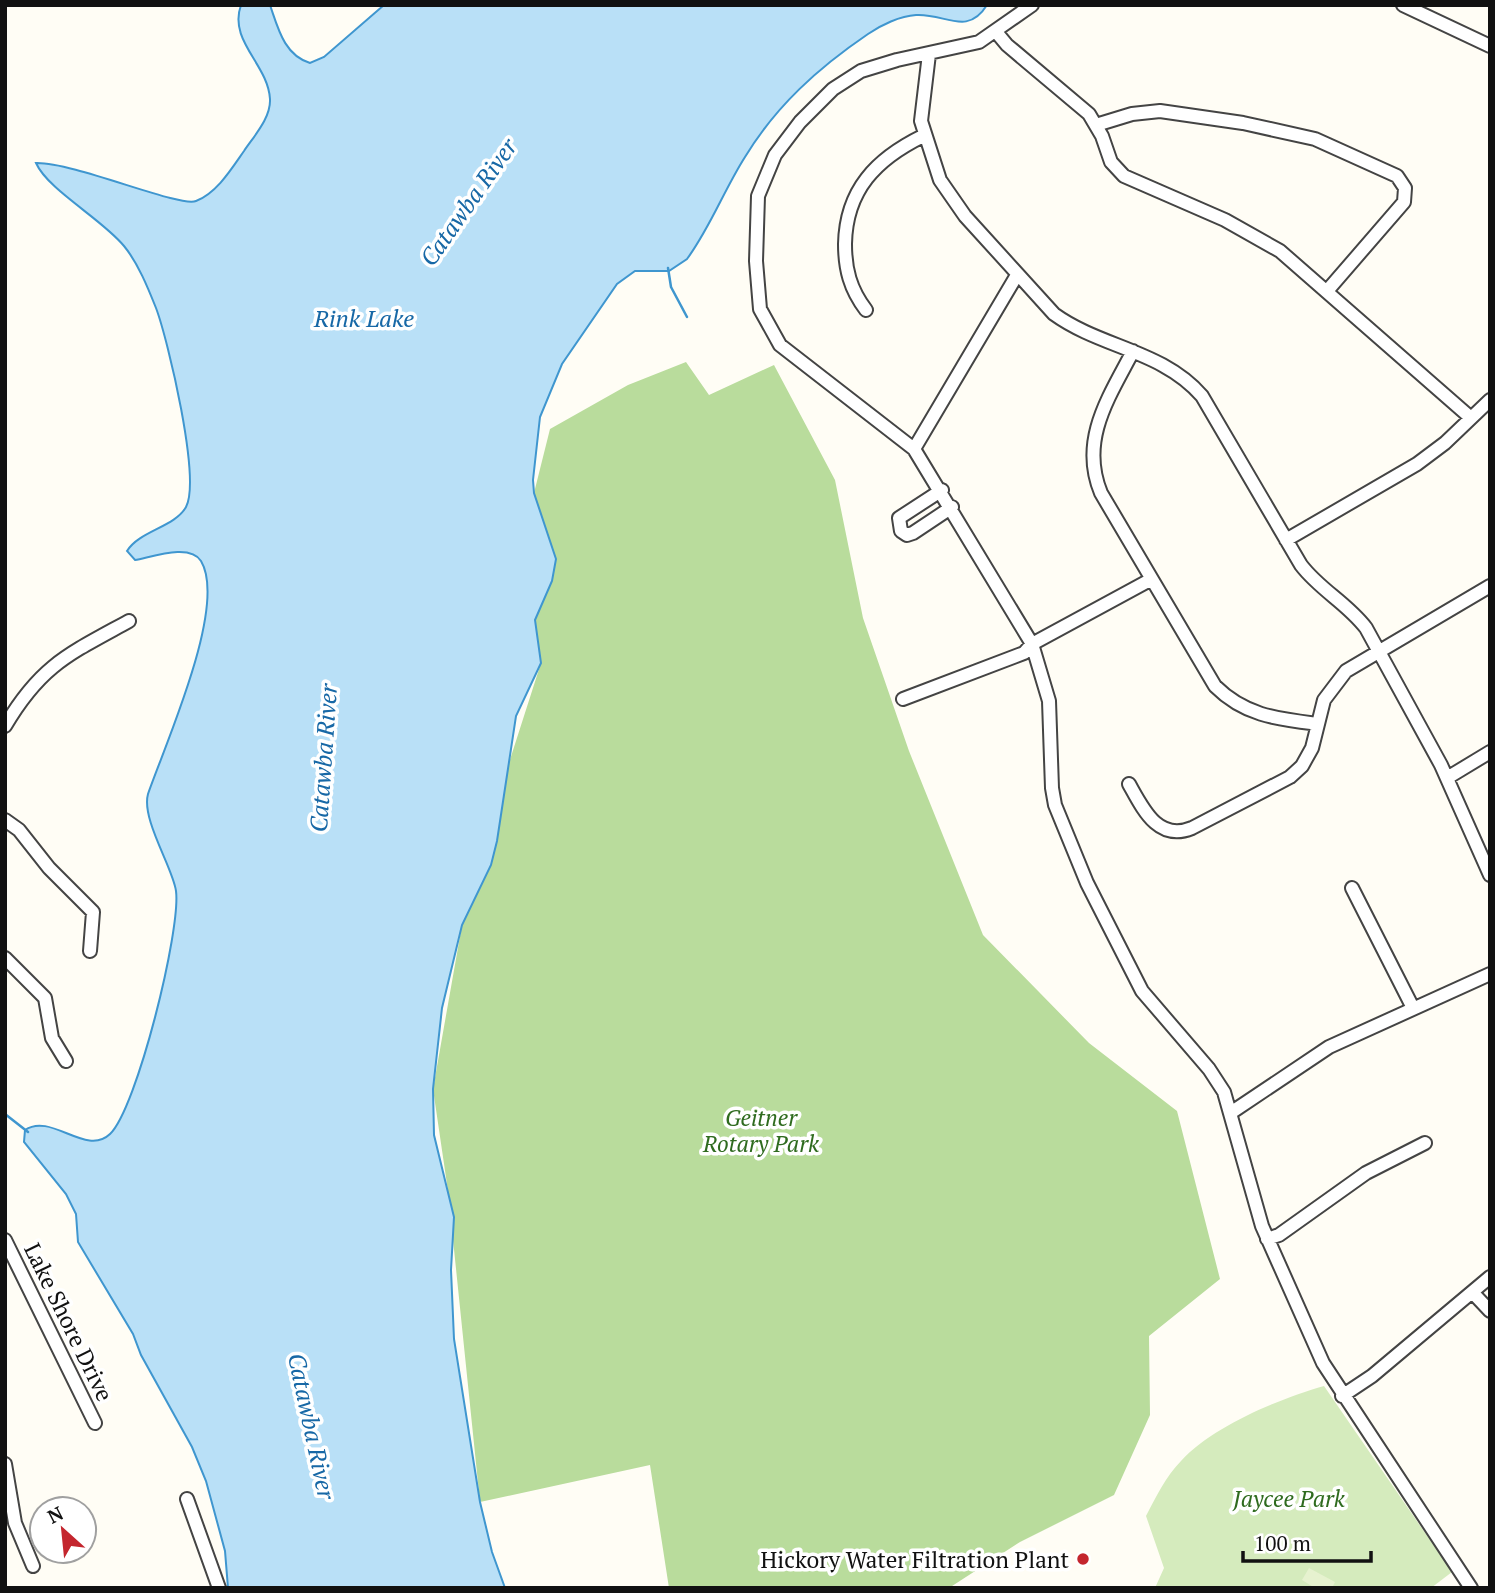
<svg xmlns="http://www.w3.org/2000/svg" width="1495" height="1593" font-family="'PT Serif',serif">
	<style>
		.green { fill: #d5ebbd }
		.forest { fill: #b9dc9c }
		.pitch { fill: #e6f2cf }
		.water { fill: #b9e0f7; stroke: #3f96cf; stroke-width: 2 }
		.lines { fill: none; stroke-linecap: round; stroke-linejoin: round }
		.stream { stroke: #3f96cf; stroke-width: 2.5 }
		.minor-casing { stroke: #444; stroke-width: 16 }
		.minor { stroke: #fff; stroke-width: 12 }
		.poi-dot { fill: #c4262e; stroke: #fff; stroke-width: 2.5 }
		.labels { text-anchor: middle; dominant-baseline: central; stroke-width: 7; stroke-linejoin: round; paint-order: stroke }
		.park-label { font-size: 23px; font-style: italic; fill: #2f6b1f; stroke: #fff }
		.street-label { font-size: 23px; fill: #111; stroke: #fff }
		.poi-label { font-size: 23px; fill: #111; stroke: #fff; text-anchor: end }
		.water-label { font-size: 24px; font-style: italic; fill: #1768a6; stroke: #fff }
	</style>
	<rect width="100%" height="100%" fill="#fffdf5"/>
	<path class="green" d="M1324,1386l128,186 -21,16h-276l9,-20 -18,-52c10,-19 20,-40 35,-55 32,-35 98,-62 143,-75z"/>
	<path class="forest" d="M686,362l23,33 65,-30 61,115 28,138 46,133 74,184 106,108 88,68 43,168 -71,57 1,79 -36,80 -94,47 -71,46h-280l-19,-123 -170,37 -32,-311 -15,-102 29,-164 35,-84 10,-72 34,-106 -6,-43 21,-61 -22,-66 16,-64 78,-44z"/>
	<path class="pitch" d="M1309,1568l26,14 -3,6h-17l-13,-8z"/>
	<path class="water" d="M241,5h29c8,23 14,50 40,58l14,-6 60,-52h603c-20,32 -42,8 -71,10 -16,1 -35,10 -48,19 -50,34 -92,72 -123,123 -21,33 -35,71 -58,102l-18,12h-34l-18,13 -55,80 -22,53 -7,63 1,13 22,66 -4,22 -17,39 6,43 -25,53 -19,125 -6,24 -29,60 -20,83 -9,81 1,46 20,82 -3,53 3,69 26,163 12,50 13,36h-277l-3,-37 -19,-70 -14,-34 -51,-92 -8,-21 -55,-92 -2,-28 -10,-20 -42,-52 1,-12c26,-18 61,27 85,4 27,-26 71,-204 66,-243 -3,-23 -35,-72 -28,-97 16,-47 80,-188 53,-233 -11,-18 -49,-4 -66,-1l-8,-9c12,-20 48,-24 59,-44 15,-28 -18,-167 -30,-199 -8,-20 -18,-45 -32,-62 -22,-27 -76,-56 -88,-83 38,-1 144,45 160,38 21,-8 36,-33 48,-50 10,-15 27,-33 26,-52 -2,-35 -42,-58 -29,-94z"/>
	<g class="lines">
		<path class="stream" d="M668,268l3,19 16,30
			M5,1114l23,18"/>
		<defs>
			<path id="minor" d="M1032,5l-53,37 -82,18 -36,11 -28,18 -33,33 -25,33 -17,41 -2,65 4,48 20,36 134,104 118,195 17,57 3,87 3,17 32,78 55,108 67,78 15,23 38,134 61,137 148,225
				M1403,5l87,41
				M997,33l10,12 82,69 13,22 9,26 13,14 101,44 55,31 191,167
				M929,54l-8,67 19,59 25,36 89,98c47,34 108,36 148,82l99,169c19,25 46,38 65,63l75,137 49,110
				M1096,125l36,-11 28,-3 83,12 72,16 82,37 8,12 -1,14 -77,89
				M866,310c-16,-21 -21,-41 -21,-66 1,-54 31,-85 78,-108
				M1133,351c-24,46 -54,89 -32,142l114,193c30,30 63,33 103,38
				M914,449l103,-174
				M942,490l-43,28 2,13 6,4 6,-2 39,-26
				M1286,540l131,-76 28,-21 45,-43
				M903,699l121,-46 8,-9 118,-64
				M5,726c36,-61 64,-72 124,-105
				M1447,778l43,-26
				M1129,784c14,25 29,58 63,44l98,-51 12,-11 10,-18 12,-48 22,-29 144,-85
				M5,820l14,10 30,38 44,44 -3,39
				M1352,888l61,120
				M5,958l40,40 7,40 14,23
				M1232,1112l97,-65 161,-73
				M1267,1239l12,-4 87,-62 59,-30
				M5,1240l90,183
				M1473,1293l17,18
				M1342,1396l30,-20 118,-99
				M5,1464l10,59 18,43
				M187,1499l32,89"/>
		</defs>
		<use href="#minor" class="minor-casing"/>
		<use href="#minor" class="minor"/>
	</g>
	<circle class="poi-dot" cx="1083" cy="1559" r="7"/>
	<g class="labels">
		<g class="park-label">
			<text x="761" y="1117">Geitner<tspan x="761" dy="26">Rotary Park</tspan></text>
			<text x="1289" y="1498">Jaycee Park</text>
		</g>
		<g class="street-label">
			<text transform="translate(69 1322) rotate(64)">Lake Shore Drive</text>
		</g>
		<g class="poi-label">
			<text x="1069" y="1559">Hickory Water Filtration Plant</text>
		</g>
		<g class="water-label">
			<text transform="translate(468 202) rotate(-55)">Catawba River</text>
			<text x="364" y="318">Rink Lake</text>
			<text transform="translate(323 758) rotate(-86)">Catawba River</text>
			<text transform="translate(312 1426) rotate(78)">Catawba River</text>
		</g>
	</g>
	<rect width="1495" height="1593" fill="none" stroke="#111111" stroke-width="14"/>
	<g transform="translate(63 1530) rotate(333)"><circle r="33" fill="#ffffff" stroke="#a0a0a0" stroke-width="2"/>
	<path d="M0-5L12 26L0 18L-12 26Z" fill="#c4262e"/>
	<text y="-10" font-size="19" font-weight="bold" text-anchor="middle" fill="#111111">N</text>
	</g>
	<path d="M1243 1551v10h128v-10" fill="none" stroke="#111111" stroke-width="3.5"/>
	<text x="1254" y="1551" font-size="21" fill="#111111" stroke="#ffffff" stroke-width="5" paint-order="stroke">100 m</text>
</svg>
